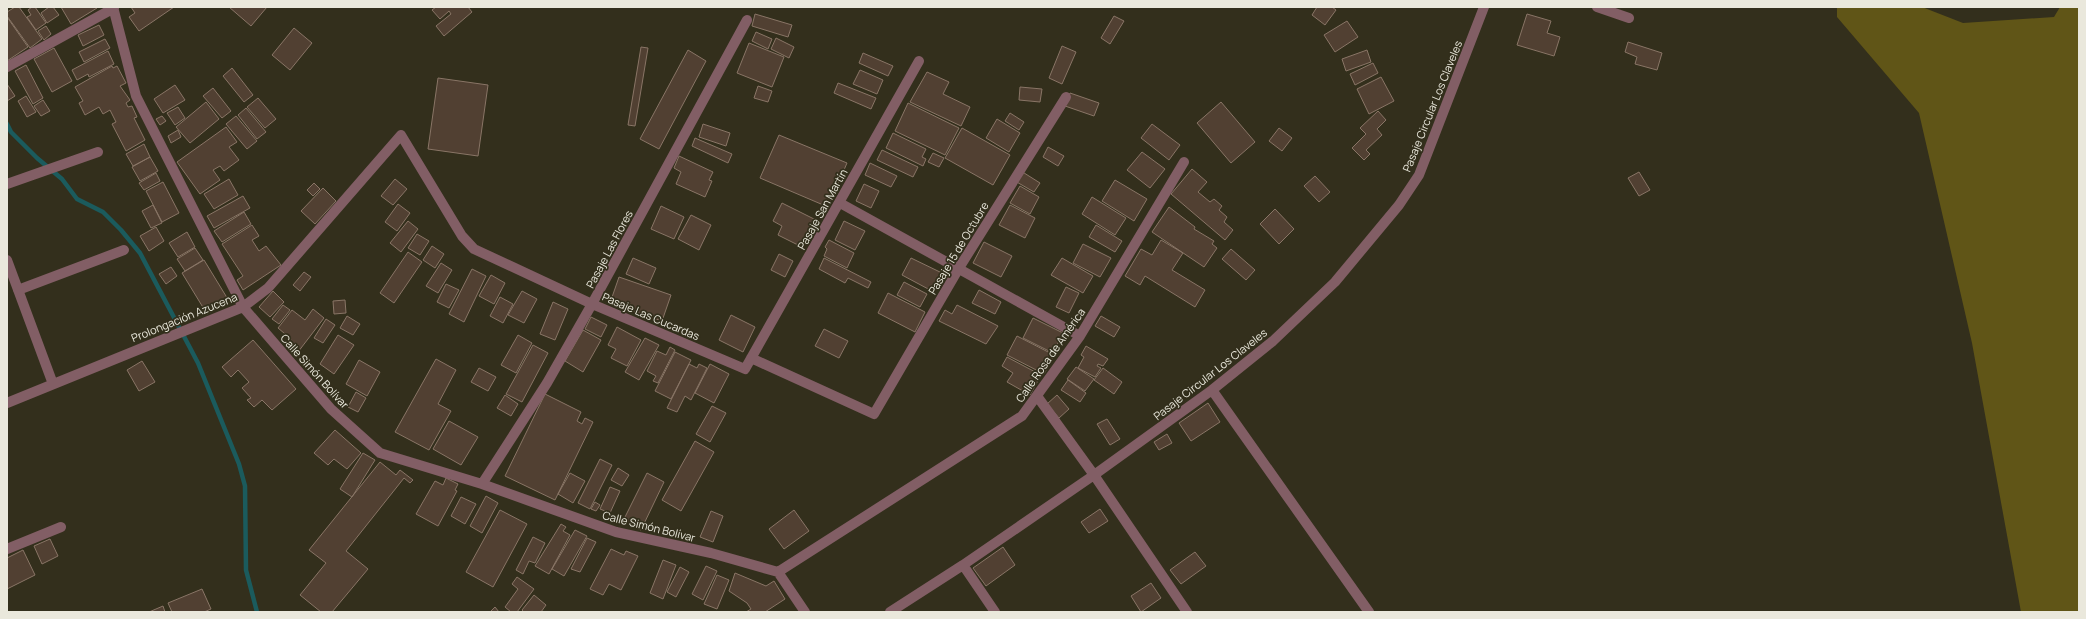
<svg xmlns="http://www.w3.org/2000/svg" width="2086" height="619" font-family="Manrope,sans-serif">
	<style>
		.green { fill: #605517 }
		.lines { fill: none; stroke-linecap: round; stroke-linejoin: round }
		.stream { stroke: #1b5b5d; stroke-width: 4.5 }
		.building { fill: #514032; stroke: #897566 }
		.street { stroke: #825e65; stroke-width: 10 }
		.labels { text-anchor: middle; dominant-baseline: central; stroke-width: 3.5; stroke-linejoin: round; paint-order: stroke }
		.street-label { font-size: 11px; fill: #eae8dc; stroke: #332f1c }
	</style>
	<rect width="100%" height="100%" fill="#332f1c"/>
	<path class="green" d="M1837,7h85l41,16 91,-6 6,-10h19v605h-58l-49,-269 -53,-230 -82,-96z"/>
	<g class="lines">
		<path class="stream" d="M7,124l4,8 26,26 25,21 15,20 26,13 18,18 19,23 58,110 41,101 6,22 1,84 11,42"/>
	</g>
	<path class="building" d="M15,7h4l23,32 -12,9 -23,-32v-4z
		M32,7h3l11,16 -10,7 -9,-13 4,-2 -3,-5z
		M49,7h4l6,8 -12,8 -6,-10z
		M61,7h35l1,1 -26,16z
		M131,7h43l-35,24 -10,-14 6,-4z
		M229,7h38l-16,19z
		M436,7h32l4,5 -28,24 -8,-10 15,-12 -2,-3 -9,8 -8,-9z
		M1317,7h15l4,3 -11,15 -13,-10z
		M755,14l37,11 -4,12 -36,-11z
		M1527,14l24,7 -4,12 13,4 -6,19 -37,-11z
		M1114,16l10,5 -14,23 -9,-6z
		M7,17l21,30 -21,14z
		M1347,21l11,16 -23,15 -11,-17z
		M99,25l5,10 -21,11 -5,-11z
		M46,26l5,8 -7,6 -6,-9z
		M294,28l18,15 -22,27 -18,-15z
		M756,32l16,7 -4,10 -16,-8z
		M776,38l18,9 -5,11 -18,-9z
		M105,39l5,9 -26,14 -5,-10z
		M1628,42l34,11 -5,17 -22,-6 2,-7 -12,-5z
		M749,43l35,14 -12,30 -35,-14z
		M1062,46l14,6 -14,32 -13,-6z
		M641,47l7,1 -13,78 -7,-1z
		M54,48l18,33 -20,11 -18,-33z
		M688,50l18,11 -47,88 -19,-10z
		M1367,50l4,12 -25,9 -4,-12z
		M108,51l6,13 -25,13 -1,-3 -11,6 -5,-10z
		M863,53l30,13 -5,10 -29,-13z
		M1373,63l5,10 -23,12 -5,-11z
		M26,65l17,33 -10,6 -18,-33z
		M112,66l1,2 4,-2 9,17 -6,3 10,14 -4,3 2,4 4,-1 5,11 -3,1 11,22 -19,11 -14,-27 4,-2 -6,-12 -7,4 -4,-7 -14,8 -6,-12 4,-2 -8,-14z
		M232,68l21,27 -9,7 -21,-26z
		M860,70l23,10 -6,14 -24,-10z
		M927,72l22,10 -6,12 27,13 -9,19 -51,-24z
		M1381,77l13,24 -25,13 -12,-25z
		M438,78l50,7 -10,71 -50,-7z
		M838,83l38,15 -5,11 -37,-16z
		M7,84l8,12 -8,5z
		M175,85l10,15 -22,13 -9,-14z
		M758,86l14,5 -4,11 -14,-4z
		M1020,87l22,2 -2,13 -21,-2z
		M213,88l18,23 -9,7 -19,-22z
		M1070,93l29,10 -5,13 -29,-10z
		M26,96l10,16 -9,5 -9,-16z
		M258,98l18,21 -11,9 -18,-21z
		M43,100l7,11 -9,5 -7,-10z
		M206,102l13,17 -29,24 -14,-16z
		M1221,102l34,40 -24,21 -34,-40z
		M908,103l51,25 -14,27 -50,-24z
		M178,107l7,11 -10,7 -8,-12z
		M246,108l20,24 -9,7 -19,-24z
		M1378,111l8,9 -9,9 5,6 -16,15 4,4 -6,6 -12,-12 14,-14 -6,-6z
		M1010,113l14,9 -5,8 -14,-9z
		M162,116l4,5 -6,4 -4,-6z
		M236,116l21,25 -10,8 -21,-25z
		M997,119l23,14 -11,19 -23,-14z
		M703,124l27,9 -4,13 -27,-9z
		M1152,124l28,21 -11,15 -28,-22z
		M226,127l11,15 -8,5 10,13 -15,11 -4,-5 -7,4 7,10 -20,14 -23,-32z
		M962,128l48,27 -17,30 -48,-27z
		M1279,128l13,10 -10,13 -13,-10z
		M178,130l3,7 -10,6 -3,-7z
		M893,133l33,16 -4,8 4,2 -3,7 -37,-18z
		M779,135l68,28 -19,44 -68,-29z
		M695,138l37,16 -4,9 -36,-17z
		M144,144l6,13 -17,9 -7,-12z
		M1048,147l16,9 -6,10 -15,-9z
		M882,150l36,17 -5,10 -36,-17z
		M1142,152l23,17 -15,19 -23,-18z
		M933,153l11,5 -5,9 -11,-5z
		M679,156l34,16 -4,8 3,1 -7,16 -29,-13 5,-12 -7,-4z
		M150,157l8,14 -18,10 -8,-14z
		M870,163l27,13 -6,11 -26,-12z
		M1192,169l15,13 -9,10 12,10 4,-3 8,7 -3,4 8,7 -3,5 9,8 -8,10 -54,-46z
		M1021,171l19,12 -6,9 -19,-11z
		M1639,172l11,18 -11,6 -11,-18z
		M156,173l4,8 -16,9 -5,-7z
		M1315,176l15,16 -11,10 -15,-16z
		M229,179l9,16 -24,14 -10,-15z
		M395,179l12,10 -14,16 -12,-9z
		M1115,180l32,19 -13,22 -32,-20z
		M163,182l16,31 -17,9 -16,-31z
		M314,183l6,6 -7,7 -6,-6z
		M864,184l15,7 -8,17 -15,-7z
		M1020,186l19,11 -9,17 -20,-11z
		M323,188l13,13 -21,23 -14,-13z
		M243,196l7,12 -36,20 -7,-12z
		M1092,197l34,21 -11,17 -33,-21z
		M782,203l34,17 -14,27 -24,-12 4,-9 -9,-5z
		M398,204l12,9 -13,18 -12,-9z
		M153,205l9,18 -11,5 -9,-17z
		M1010,205l25,13 -10,20 -26,-13z
		M661,206l23,11 -10,22 -23,-10z
		M1169,207l26,20 -1,2 20,12 -2,3 5,4 -13,19 -52,-35z
		M1275,209l19,20 -15,15 -19,-20z
		M244,212l7,12 -29,18 -8,-11z
		M691,215l20,10 -12,25 -21,-11z
		M408,221l10,8 -17,23 -11,-9z
		M844,221l21,10 -10,19 -20,-10z
		M252,225l7,11 -7,4 7,11 7,-5 15,19 -38,25 -6,-10 6,-4 -21,-32z
		M1096,225l26,16 -7,11 -26,-15z
		M156,227l8,14 -15,10 -9,-15z
		M187,232l8,15 -17,10 -9,-14z
		M417,234l12,7 -9,14 -12,-7z
		M829,240l25,13 -7,15 -23,-12 3,-7 -2,-2z
		M1161,240l22,13 -11,17 33,20 -10,17 -50,-31 -5,9 -15,-9 16,-27 11,6z
		M984,242l28,14 -11,21 -28,-14z
		M1083,244l28,14 -11,19 -27,-14z
		M432,246l12,8 -9,14 -12,-8z
		M195,248l8,12 -18,11 -8,-12z
		M1231,249l24,21 -9,10 -24,-21z
		M408,252l14,10 -28,41 -14,-10z
		M779,254l14,7 -8,16 -14,-7z
		M633,258l23,10 -7,16 -23,-10z
		M824,258l47,24 -3,6 -20,-10 -3,5 -26,-14z
		M911,258l31,15 -10,18 -30,-16z
		M1062,258l31,18 -10,17 -32,-18z
		M204,260l25,41 -22,13 -25,-41z
		M441,263l11,7 -14,23 -12,-7z
		M171,267l6,9 -11,8 -7,-10z
		M472,269l14,7 -22,46 -15,-8z
		M304,272l7,5 -11,14 -7,-6z
		M491,275l14,8 -11,21 -15,-8z
		M619,277l52,18 -9,26 -52,-18z
		M904,282l23,12 -7,13 -23,-12z
		M446,284l13,6 -10,18 -12,-6z
		M1066,287l13,6 -10,20 -13,-6z
		M979,290l22,12 -6,12 -23,-11z
		M273,291l11,11 -14,15 -11,-10z
		M522,291l15,8 -13,24 -16,-8z
		M888,293l37,19 -10,20 -37,-19z
		M500,297l13,7 -10,19 -13,-7z
		M345,300l1,13 -12,1 -1,-13z
		M553,302l15,7 -13,31 -15,-6z
		M283,305l7,5 -11,14 -7,-5z
		M957,305l41,21 -12,18 -47,-23 6,-11 7,4z
		M313,309l11,9 -26,34 -11,-8 4,-5 -13,-11 14,-18 13,10z
		M731,315l24,12 -12,25 -24,-12z
		M347,316l13,8 -7,11 -13,-7z
		M1101,316l19,11 -6,10 -19,-11z
		M591,317l16,8 -6,12 -16,-8z
		M1033,318l30,15 -10,20 -30,-15z
		M326,319l9,6 -12,18 -9,-5z
		M617,327l24,13 -14,26 -16,-8 5,-9 -8,-4z
		M824,329l24,12 -9,17 -24,-12z
		M583,330l18,10 -18,32 -18,-11z
		M338,335l16,10 -20,29 -14,-10z
		M518,335l14,8 -16,30 -15,-8z
		M1017,336l37,19 -10,19 -37,-19z
		M645,338l14,7 -20,35 -14,-8z
		M253,340l43,49 -24,21 -10,-10 -8,7 -7,-7 4,-2 -9,-10 7,-6 -11,-12 -7,7 -9,-10z
		M533,345l15,8 -26,49 -16,-8z
		M1086,346l22,13 -5,7 -5,-2 -1,2 4,2 -6,9 -17,-9 6,-11 -3,-2z
		M670,347l5,3 -17,33 -5,-2 3,-5 -9,-5 10,-20 9,4z
		M675,352l16,8 -20,39 -16,-8z
		M1007,357l34,18 -11,20 -23,-13 6,-9 -11,-7z
		M436,359l20,11 -18,34 13,7 -22,39 -34,-18z
		M359,360l21,12 -13,24 -21,-12z
		M142,361l13,21 -16,9 -12,-21z
		M689,364l8,4 2,-4 8,4 -16,32 -6,-4 -8,16 -10,-4z
		M710,364l19,10 -15,29 -19,-10z
		M1076,367l18,12 -9,12 -18,-12z
		M479,368l17,9 -8,14 -17,-9z
		M1103,368l19,14 -8,12 -20,-14z
		M1068,380l18,13 -6,9 -19,-12z
		M356,392l10,6 -8,14 -10,-5z
		M545,394l36,18 -4,9 5,3 3,-6 8,4 -38,78 -50,-24z
		M505,395l13,9 -7,12 -14,-8z
		M1057,395l12,14 -10,9 -12,-14z
		M1208,403l12,19 -29,19 -12,-18z
		M712,406l14,7 -16,29 -14,-8z
		M1107,419l13,20 -10,6 -13,-21z
		M449,421l29,16 -17,28 -28,-16z
		M335,430l26,23 -14,16 -13,-10 -6,6 -14,-12z
		M1167,434l5,9 -13,7 -5,-8z
		M695,441l19,11 -33,59 -19,-11z
		M363,453l12,7 -23,37 -12,-8z
		M600,459l12,6 -22,44 -12,-6z
		M380,462l16,13 4,-5 13,10 -3,3 -6,-5 -58,73 22,18 -36,43h-11l-21,-17 26,-32 -17,-13z
		M618,468l11,7 -7,11 -11,-6z
		M570,473l15,8 -12,22 -15,-9z
		M647,473l17,9 -23,48 -18,-9z
		M446,478l12,6 -3,6 2,1 -19,35 -22,-12 19,-33 8,4z
		M610,487l10,4 -10,22 -10,-4z
		M486,496l12,7 -16,30 -12,-7z
		M461,497l15,7 -11,20 -14,-8z
		M595,502l5,3 -4,6 -5,-2z
		M1100,509l8,12 -19,12 -8,-11z
		M500,510l27,14 -34,63 -27,-15z
		M794,510l15,21 -25,18 -15,-20z
		M711,511l12,5 -10,26 -13,-5z
		M561,524l5,3 -3,4 7,4 -21,39 -14,-8z
		M575,530l12,6 -23,40 -12,-7z
		M533,537l12,6 -10,20 -6,-2 -6,13 -7,-4z
		M587,538l9,4 -16,30 -9,-3z
		M50,539l8,17 -16,8 -8,-18z
		M1003,547l12,18 -29,21 -13,-18z
		M611,549l13,6 2,-4 12,5 -17,34 -12,-6 -6,11 -13,-6z
		M23,550l12,25 -28,14v-31z
		M1195,552l11,14 -25,18 -11,-14z
		M663,560l13,5 -13,34 -13,-6z
		M706,566l11,5 -14,29 -11,-6z
		M680,567l9,5 -13,25 -9,-5z
		M735,573l31,13 8,-5 11,18 -20,13h-19l5,-3 -4,-6 -18,-12z
		M717,575l12,5 -12,29 -13,-5z
		M517,577l17,12 -17,23h-6l-6,-5 13,-18 -6,-5z
		M1151,583l10,15 -20,14 -10,-16z
		M202,589l9,20 -7,3h-32l-4,-9z
		M534,595l12,10 -5,7h-17l-2,-2z
		M163,606l2,6h-16z
		M495,607l4,5h-9z"/>
	<g class="lines">
		<path class="street" d="M113,7l23,89 107,211 88,102 49,44 102,31 134,48 95,21 67,19
			M1597,7l32,11
			M7,67l107,-59
			M7,184l91,-32
			M840,203l240,133
			M7,260l46,124
			M18,290l106,-40
			M751,358l123,56 85,-146 107,-171
			M1212,390l157,222
			M1037,396l57,79 93,137
			M7,403l236,-96 25,-19 133,-153 61,101 12,13 118,55 153,65 174,-308
			M482,484l65,-101 45,-79 155,-284
			M7,549l54,-22
			M963,565l32,47
			M778,572l244,-156 58,-80 104,-174
			M778,572l27,40
			M890,612l73,-47 131,-90 118,-85 61,-49 62,-59 64,-77 20,-30 65,-168"/>
	</g>
	<g class="labels">
		<g class="street-label">
			<text transform="translate(1432 106) rotate(-68)">Pasaje Circular Los Claveles</text>
			<text transform="translate(822 209) rotate(-61)">Pasaje San Martín</text>
			<text transform="translate(958 248) rotate(-59)">Pasaje 15 de Octubre</text>
			<text transform="translate(609 249) rotate(-62)">Pasaje Las Flores</text>
			<text transform="translate(651 316) rotate(23)">Pasaje Las Cucardas</text>
			<text transform="translate(184 317) rotate(-22)">Prolongación Azucena</text>
			<text transform="translate(1050 355) rotate(-55)">Calle Rosa de América</text>
			<text transform="translate(315 371) rotate(48)">Calle Simón Bolívar</text>
			<text transform="translate(1210 374) rotate(-38)">Pasaje Circular Los Claveles</text>
			<text transform="translate(649 526) rotate(14)">Calle Simón Bolívar</text>
		</g>
	</g>
	<rect width="2086" height="619" fill="none" stroke="#eae8dc" stroke-width="16"/>
</svg>
